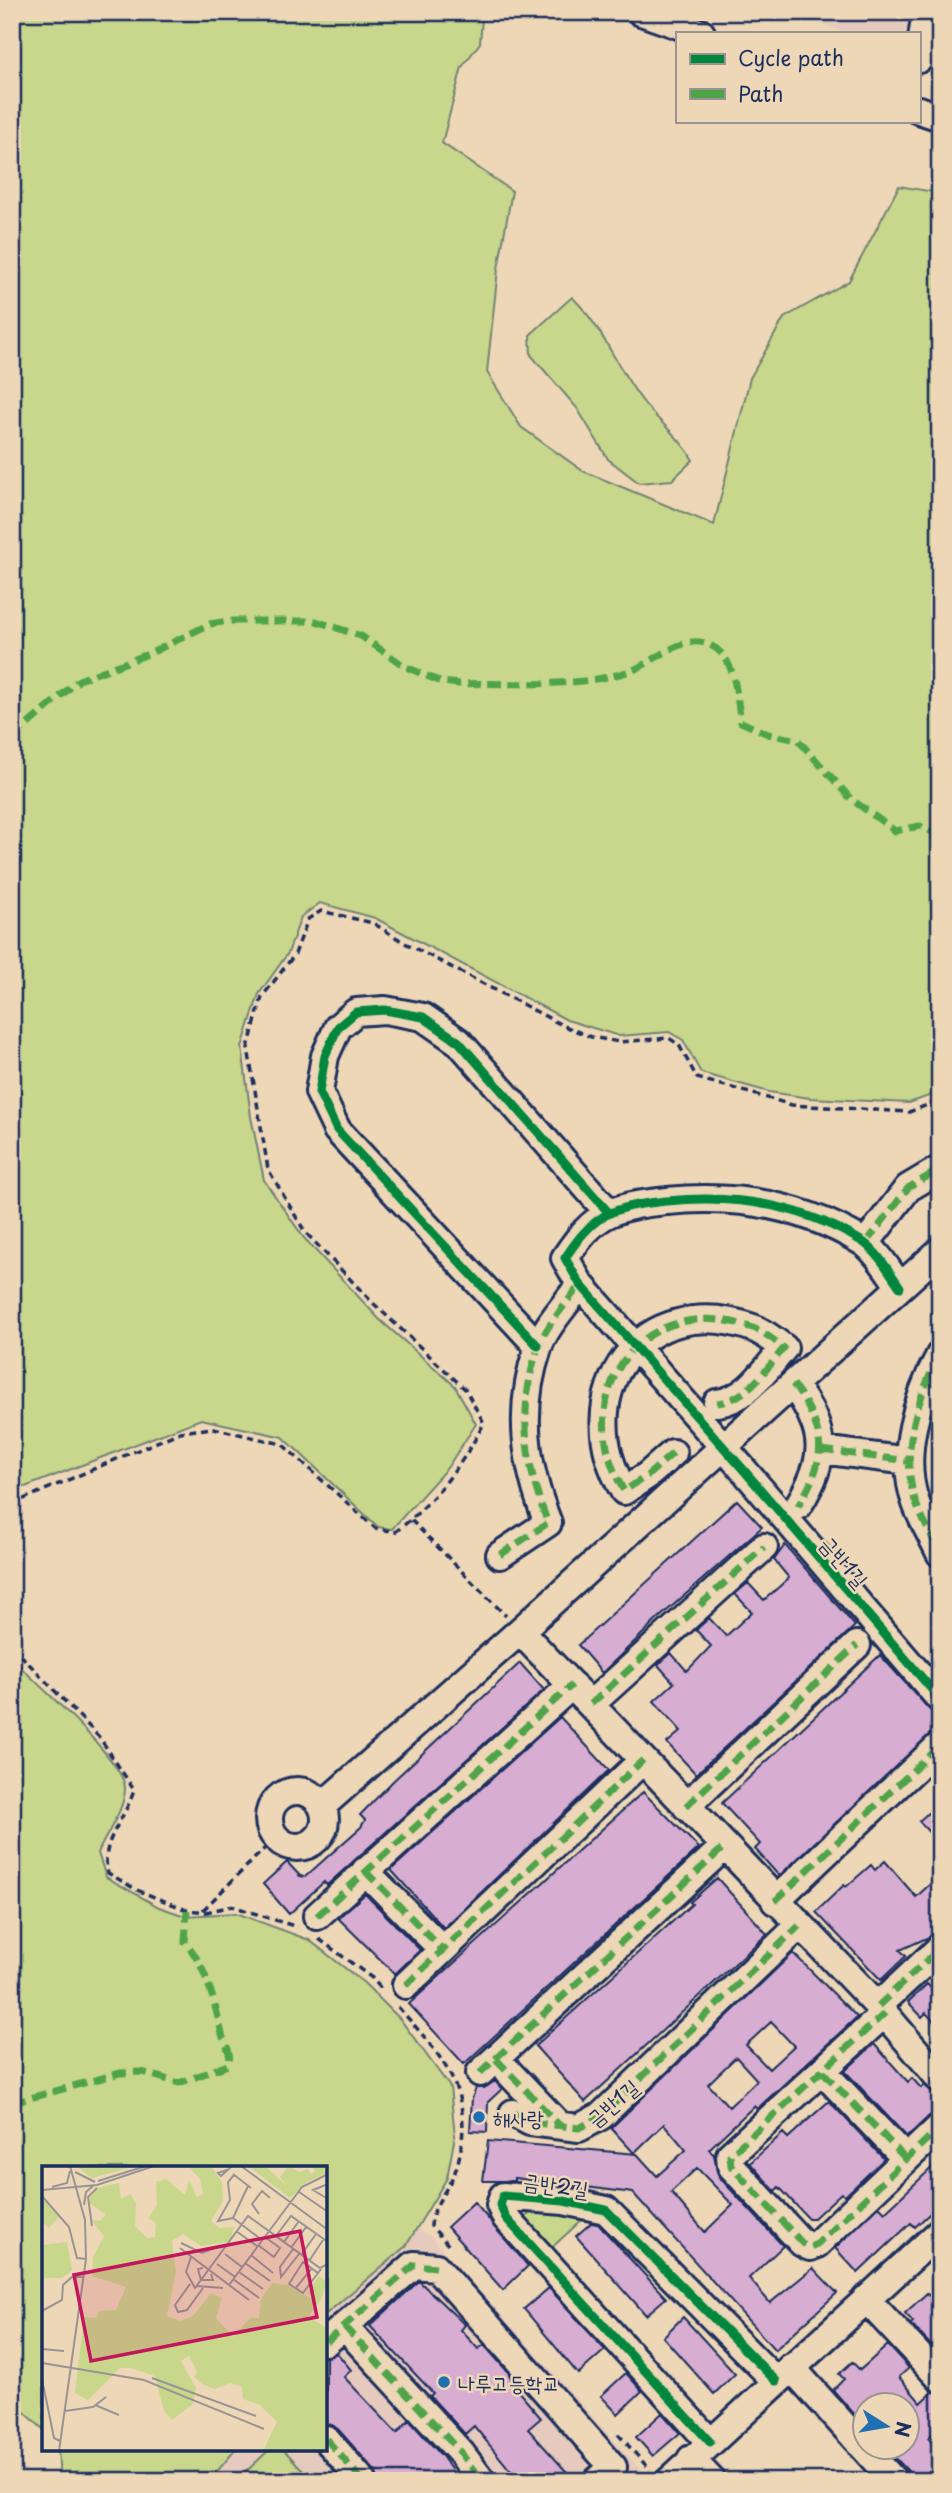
<svg xmlns="http://www.w3.org/2000/svg" width="952" height="2493" font-family="'Playpen Sans','Poor Story',sans-serif">
	<style>
		.built { fill: #e6cabe }
		.green { fill: #c8d78b; stroke: #728374; stroke-width: 2 }
		.building { fill: #d7add2; stroke: #1b2f5e; stroke-width: 2; fill-rule: evenodd }
		.lines { fill: none; stroke-linecap: round; stroke-linejoin: round }
		.minor-casing { stroke: #1b2f5e; stroke-width: 32 }
		.path { stroke: #1b2f5e; stroke-width: 3.5; stroke-dasharray: 7 5; stroke-linecap: butt }
		.minor { stroke: #edd7b6; stroke-width: 26 }
		.quiet { stroke: #4fa44a; stroke-width: 7; stroke-dasharray: 14 7; stroke-linecap: butt }
		.cycleway-casing { stroke: #edd7b6; stroke-width: 13 }
		.cycleway { stroke: #00873e; stroke-width: 9 }
		.poi-dot { fill: #1f6fb2; stroke: #edd7b6; stroke-width: 2.5 }
		.labels { text-anchor: middle; dominant-baseline: central; stroke-width: 5; stroke-linejoin: round; paint-order: stroke }
		.street-label { font-size: 21px; fill: #1b2f5e; stroke: #edd7b6 }
		.poi-label { font-size: 21px; fill: #1b2f5e; stroke: #edd7b6; text-anchor: start }
		.inset-road { fill: none; stroke: #999493; stroke-width: 2 }
		.view { fill: #c2185b; fill-opacity: 0.15; stroke: #c2185b; stroke-width: 3.5 }
		.inset-edge { fill: none; stroke: #1b2f5e; stroke-width: 3.5 }
	</style>
	<rect width="100%" height="100%" fill="#edd7b6"/>
	<filter id="ink" filterUnits="userSpaceOnUse"><feTurbulence type="fractalNoise" baseFrequency=".0143" numOctaves="2"/><feDisplacementMap in="SourceGraphic" scale="14" xChannelSelector="R" yChannelSelector="G"/><feConvolveMatrix kernelMatrix="1 2 1 2 8 2 1 2 1" color-interpolation-filters="sRGB"/></filter>
	<g filter="url(#ink)">
		<path class="built" d="M786,12h154v51l-21,-7v-23h-70z
			M417,2228l14,9 216,240 -5,4h-433l27,-32h90v-135l80,-68z"/>
		<path class="green" d="M12,12h461l9,6 -2,25 -18,24 -20,76 70,48 -14,78 -11,103 34,55 62,44 131,54 36,-147 34,-60 65,-37 50,-95 41,7v899l-31,11 -99,-5 -41,-6 -68,-19 -18,-33 -14,-8 -50,4 -52,-16 -192,-102 -55,-15 -19,14 -13,36 -29,41 -17,53 9,70 13,63 40,58 75,81 76,67 21,38 -29,44 -55,61 -14,-2 -95,-90 -82,-18 -189,73z
			M572,297c31,30 45,72 72,106 16,20 36,34 49,57l-21,20 -33,3 -31,-24 -31,-51 -46,-53 -1,-20z
			M12,1659c22,22 113,102 113,129 0,22 -19,45 -27,65l8,24 53,30 26,9 51,-3 73,27 55,43 36,36 50,68 5,49 -8,42 -41,68 -80,68v-146h-282v262l-27,-25 -5,1z
			M535,2209l50,8 -38,35 -25,-32z
			M58,2449h178l-27,32h-149z
			M270,2449h13l30,32h-77z"/>
		<path class="building" d="M737,1500l25,27 -102,90 -58,56 -24,-28z
			M785,1545l70,81 -159,148 -29,-31 14,-12 -27,-30 20,-18 -16,-18 13,-12 16,18 24,-25 -15,-16 13,-12 17,18 26,-24 -17,-18 13,-11 16,17 25,-22 -15,-18z
			M880,1655l60,66v5l-161,150 -24,-27 5,-5 -38,-41z
			M520,1663l24,27 -217,195 -3,-3 -35,32 -26,-30 24,-22 13,14 5,1 20,-18 36,-32 4,-7 -5,-5 34,-35z
			M560,1717l49,53 -165,158 -53,-58z
			M643,1792l56,56 -235,216 -55,-60z
			M940,1802v43l-21,-24z
			M885,1861l31,36 24,-22v57l-40,18 6,6 -25,24 -65,-68 28,-27 2,2 25,-22 4,5z
			M717,1878l50,56 -182,168 -50,-56 157,-142 -2,-2z
			M365,1894l55,56 -25,24 -57,-56z
			M793,1953l64,64 -100,92 -3,-3 -45,43 5,6 5,22 64,69 -34,32 21,25 43,-35 24,25 -62,57 -142,-157 -119,-15v3h-31l5,-40 149,13 20,22 29,-26 -22,-26 -30,29 -23,-25zM771,2022l23,24 -25,23 -23,-24zM736,2057l21,23 -28,27 -21,-23zM697,2168l36,37 -28,27 -34,-40z
			M927,1984l13,13v31l-14,-15 -4,4 -14,-15z
			M874,2044l34,38 4,-4 9,10 3,-3 16,14v13l-11,4 -22,21 -62,-66z
			M495,2081l7,8 -14,13 -1,30 -17,-1 2,-33 4,-10h8z
			M829,2101l55,58 -39,37 -4,-3 -27,25h-6l-29,-31 -4,4 -25,-28 33,-30 5,5z
			M940,2160v44l-25,23 -4,-4 -53,50 -23,-25 44,-42 6,6z
			M474,2202l54,64 -25,24 -56,-63z
			M591,2223l7,1 68,74 -20,17 -70,-79z
			M419,2281l46,44 -4,5 17,19 6,-4 24,27 9,18 24,28 -13,11 47,52h-56l-45,-55 -9,8 -35,-38 3,-3 -63,-67z
			M549,2288l56,62 -27,24 -54,-65z
			M927,2293l13,15v47l-29,-31 2,-2 -8,-9z
			M683,2317l52,57 -21,20 -51,-57z
			M888,2345l21,23 -10,9 22,26 12,-11 7,1v34l-12,11 12,13v14l-17,16h-14l-1,-10 -23,-24h21v-42h-42l-8,11 -23,-26 11,-11 -5,-5 13,-12 8,8z
			M337,2353l14,17 -7,7 53,56 12,-13 33,36 17,25h-81l-3,-10 -37,-42 -12,-5v-67z
			M626,2373l16,18 -24,23 -17,-18z
			M662,2413l18,20 -27,23 -17,-19z"/>
		<g class="lines">
			<defs>
				<path id="minor" d="M641,12l60,21
					M919,59l7,-47
					M919,110l21,7
					M866,1243l42,-55 32,-19
					M900,1287c-10,-14 -23,-36 -37,-45 -60,-37 -127,-48 -196,-41 -19,2 -39,4 -57,12 -20,9 -33,27 -45,45l15,26 162,184 198,231
					M538,1346l-201,-216 -18,-38 6,-36 13,-29 18,-15 29,-2 38,7 36,25 150,171
					M940,1355c-23,42 -41,101 -24,148 6,17 16,33 24,50
					M793,1384c34,48 35,73 5,122
					M821,1450l88,11
					M673,1453l-25,22 -24,16c-57,-97 18,-203 129,-163 11,4 22,13 31,20 -19,22 -37,52 -67,55
					M500,1555l48,-32c-23,-58 -31,-113 -10,-175 7,-22 29,-44 42,-64
					M520,1631l358,375 62,73
					M591,1704l173,-157
					M269 1819a28 28 0 1 1 56 0a28 28 0 1 1-56 0Z
					M322,1806l198,-175 420,-380
					M686,1806l171,-161
					M365,1871l77,78
					M775,1901l165,-156
					M317,1916l255,-231
					M406,1985l237,-225
					M878,2006l62,-58
					M885,2013l-155,142 1,11 71,77 8,4 7,-3 123,-117
					M496,2059l63,66
					M823,2072l83,87
					M480,2073l245,-227
					M513,2113l17,9 49,6 22,-12 198,-190
					M866,2299l74,79
					M344,2326l117,127 21,28
					M326,2342l88,-77 22,2 177,200 -16,14
					M791,2367l103,114
					M326,2439l37,42
					M710,2442l-204,-224 -6,-13 3,-9 61,5 42,9 170,171
					M691,2459l21,22
					M669,2481l271,-249"/>
			</defs>
			<use href="#minor" class="minor-casing"/>
			<path class="path" d="M12,1504l168,-72 33,-4 69,16 93,84 20,4c37,-27 68,-68 89,-109l-19,-34 -93,-87 -67,-70 -37,-63 -20,-121 14,-51 33,-43 13,-35 13,-8 52,12 32,20 157,82 29,12 28,5 50,-4 10,7 18,33 95,27 117,7 31,-12
				M411,1520l95,96
				M12,1646l88,92 34,52c-8,29 -35,51 -26,83l29,17 50,20 19,2 26,-6 65,21
				M203,1910l73,-73
				M319,1939l53,39 11,13
				M398,2007c45,50 79,87 59,159 -6,21 -25,38 -26,60l20,22
				M618,2434l32,36"/>
			<use href="#minor" class="minor"/>
			<path class="quiet" d="M12,738l67,-58 72,-27 59,-29 18,-3h88l45,15 45,31 35,15 18,2c57,-2 116,5 171,-13 25,-8 52,-39 80,-26 27,12 26,52 31,77l27,12 30,6 53,59 44,32 25,-5 20,10
				M866,1243l42,-55 32,-19
				M940,1355c-23,42 -41,101 -24,148 6,17 16,33 24,50
				M793,1384c34,48 35,73 5,122
				M821,1450l88,11
				M673,1453l-25,22 -24,16c-57,-97 18,-203 129,-163 11,4 22,13 31,20 -19,22 -37,52 -67,55
				M500,1555l48,-32c-23,-58 -31,-113 -10,-175 7,-22 29,-44 42,-64
				M591,1704l173,-157
				M686,1806l171,-161
				M365,1871l77,78
				M775,1901l165,-156
				M317,1916l255,-231
				M406,1985l237,-225
				M878,2006l62,-58
				M885,2013l-155,142 1,11 71,77 8,4 7,-3 123,-117
				M496,2059l63,66
				M823,2072l83,87
				M480,2073l245,-227
				M12,2103l108,-30 22,-1 37,11 49,-18c5,-13 -3,-19 -6,-31 -8,-32 -15,-67 -37,-92l2,-32
				M513,2113l17,9 49,6 22,-12 198,-190
				M344,2326l117,127 21,28
				M326,2342l88,-77 22,2
				M326,2439l37,42"/>
			<defs>
				<path id="cycleway" d="M900,1287c-10,-14 -23,-36 -37,-45 -60,-37 -127,-48 -196,-41 -19,2 -39,4 -57,12 -20,9 -33,27 -45,45l15,26 162,184 198,231
					M538,1346l-201,-216 -18,-38 6,-36 13,-29 18,-15 29,-2 38,7 36,25 150,171
					M710,2442l-204,-224 -6,-13 3,-9 61,5 42,9 170,171"/>
			</defs>
			<use href="#cycleway" class="cycleway-casing"/>
			<use href="#cycleway" class="cycleway"/>
		</g>
	</g>
	<g class="poi-dot">
		<circle cx="479" cy="2117" r="7"/>
		<circle cx="444" cy="2382" r="7"/>
	</g>
	<g class="labels">
		<g class="street-label">
			<text transform="translate(845 1561) rotate(49)">금반1길</text>
			<text transform="translate(612 2102) rotate(-40)">금반1길</text>
			<text transform="translate(556 2184) rotate(8)">금반2길</text>
		</g>
		<g class="poi-label">
			<text x="493" y="2117">해사랑</text>
			<text x="458" y="2382">나루고등학교</text>
		</g>
	</g>
	<g transform="translate(42 2166)">
		<rect width="285" height="285" fill="#edd7b6"/>
		<path d="M34,0h60l-44,12zM146,0h23l11,16 1,19 -12,20 8,7 15,-1 -4,15 -29,4 -18,-12 -11,7 4,31 -9,44 14,5 12,-5 18,-23 11,5 -6,20 17,19 17,-19h9l2,-19 11,-16 15,2 29,16 -9,-8 12,-17 8,6 -6,18 -13,17 19,11v123h-64l14,-29 -17,-17 -17,-6 -1,-12 -12,-4 -15,6 -13,-5 -8,-7 3,-5 -8,-16 -8,5 15,27 -3,16 -21,16 -8,-9 -9,-35 -24,-8h-11l-32,32 -13,-7 9,-76 12,1 3,-7 17,-1 10,-23 -34,-11 1,-19 11,-21 -13,-16 9,1 6,-7 -16,-10v-6l8,-10 21,-5 2,16 9,-5 6,9 -1,23 12,12 8,-1 1,-14 -8,-5 9,-13 -1,-23 10,-3 19,16 4,-15 8,17 6,-3 -3,-15zM206,0h17l22,20 -7,-9 9,-11 10,6 9,-3 3,5 4,-2 -2,-5 14,-1v7l-20,9 -17,16zM0,31l17,20 -10,11 -7,-6zM25,76l5,28 -10,8h-20v-33z" fill="#c8d78b"/>
		<path class="inset-road" d="M199,0l87,64M185,4l-9,3 3,3 11,-10M33,6l20,10M191,8l18,14M192,9l-6,7 2,18 -12,21 15,-3 15,-32M56,15l48,-15M286,18l-15,6 15,9M10,21l15,-4 3,-12M0,24l55,-5 57,-19M257,26l29,20M0,30l27,31 8,31 9,1M42,39l2,-13 7,-6M217,48l-7,-10 10,-13 8,7M191,52l29,22M50,60l-4,-29 9,-9M194,65l21,15M234,70l15,-20 37,26M242,76l15,-21M139,77l21,10 16,-6M216,79l16,12 6,-9 -15,-11M138,82l69,52M249,82l15,-21M251,83l-13,18 1,10 18,-23M183,88l17,13M209,89l22,18M259,89l15,-21M149,91l-5,15 9,16 53,-72 72,52 8,-4M267,95l14,-21M203,97l25,18M175,98l18,13M161,102l-5,1 3,11h12l-2,-6M197,106l24,17M276,107l-15,20 -14,-9 14,-22 15,11 3,-4M191,113l26,19M148,118l-15,21 3,7 9,-2 16,-22M187,119l73,-98 26,-13M155,120l26,2M253,123l17,-21M0,145l20,-11 1,-15 9,-8h12M0,183l22,2M0,197l102,17 120,49M110,212l104,38M0,213l12,59 6,3M53,239l24,10M23,245l28,-4 13,-10M17,285l27,-192 -1,-39 -15,-54"/>
		<path class="view" d="M258,65l17,86 -226,44 -17,-86z"/>
		<rect width="285" height="285" class="inset-edge"/>
	</g>
	<rect width="952" height="2493" fill="none" stroke="#edd7b6" stroke-width="42"/>
	<rect x="21" y="21" width="910" height="2451" fill="none" stroke="#1b2f5e" stroke-width="2.5" filter="url(#ink)"/>
	<rect x="676" y="32" width="245" height="91" fill="#edd7b6" stroke="#999493" stroke-width="2"/>
	<rect x="690" y="54" width="35" height="10" fill="#00873e" stroke="#999493" stroke-width="2"/>
	<text x="738" y="66" font-size="21" fill="#1b2f5e">Cycle path</text>
	<rect x="690" y="89" width="35" height="10" fill="#4fa44a" stroke="#999493" stroke-width="2"/>
	<text x="738" y="102" font-size="21" fill="#1b2f5e">Path</text>
	<g transform="translate(886 2426) rotate(101)"><circle r="33" fill="#edd7b6" stroke="#999493" stroke-width="2"/>
	<path d="M0-5L12 26L0 18L-12 26Z" fill="#1f6fb2"/>
	<text y="-10" font-size="19" font-weight="bold" text-anchor="middle" fill="#1b2f5e">N</text>
	</g>
</svg>
